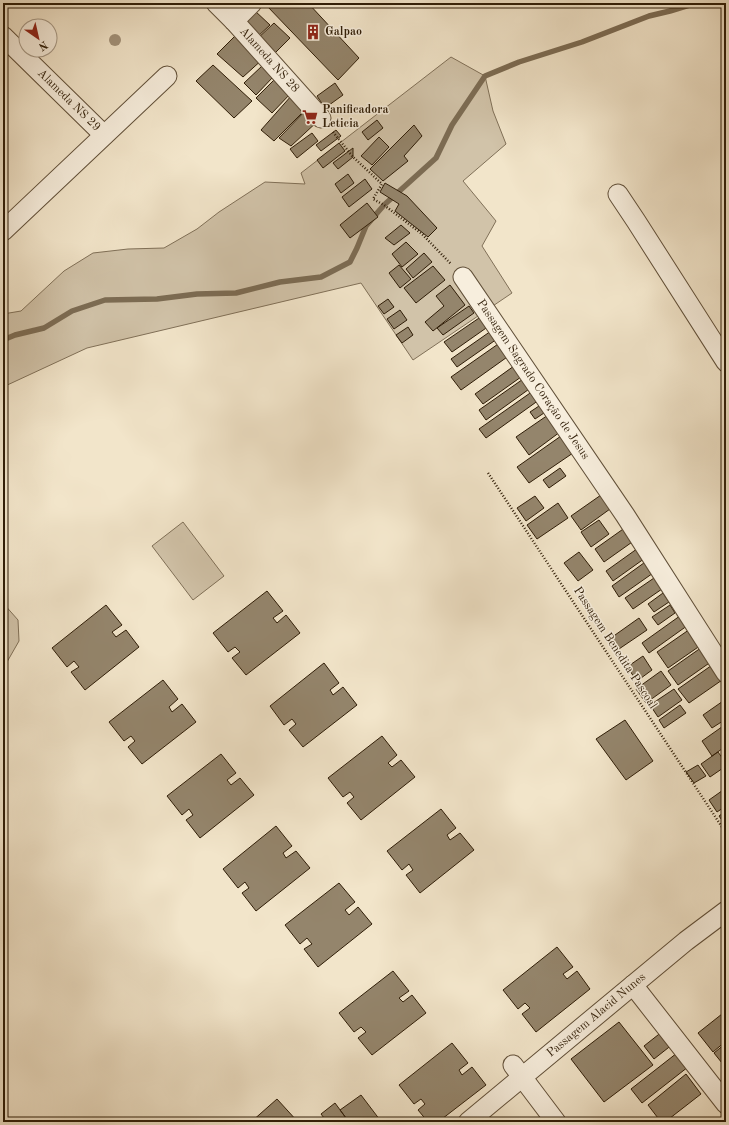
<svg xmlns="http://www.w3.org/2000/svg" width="729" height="1125" font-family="'Old Standard TT',serif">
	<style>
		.green { fill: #d1c3a9; stroke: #807058 }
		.water { fill: #b0a188; stroke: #7c6c54 }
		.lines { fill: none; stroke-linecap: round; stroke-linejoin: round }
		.stream { stroke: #7c6c54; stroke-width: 5.5 }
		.building { fill: #94856c; stroke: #2f1d07 }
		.minor-casing { stroke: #604f38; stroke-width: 21 }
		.path { stroke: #2f1d07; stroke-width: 2.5; stroke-dasharray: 1 2; stroke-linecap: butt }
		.minor { stroke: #f7eedd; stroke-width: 19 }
		.tree { fill: #a2927a }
		.labels { text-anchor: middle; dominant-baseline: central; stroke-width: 3; stroke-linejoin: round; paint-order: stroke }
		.poi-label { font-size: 12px; font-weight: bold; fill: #2f1d07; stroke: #f7eedd; text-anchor: start }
		.street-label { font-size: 12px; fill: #2f1d07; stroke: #f7eedd }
	</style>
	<rect width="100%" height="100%" fill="#f2e5ca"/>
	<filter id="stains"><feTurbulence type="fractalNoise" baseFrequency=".005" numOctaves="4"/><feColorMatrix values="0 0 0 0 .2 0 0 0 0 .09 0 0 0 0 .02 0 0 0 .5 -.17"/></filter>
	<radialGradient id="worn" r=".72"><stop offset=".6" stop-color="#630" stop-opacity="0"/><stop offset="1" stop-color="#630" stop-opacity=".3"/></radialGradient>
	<path class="green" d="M451,57l34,19 8,35 13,33 -43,37 33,40 -14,25 30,47 -99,67 -52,-77 -274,65 -84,39v-73l18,-3 43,-40 29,-18 35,-4 36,-1 33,-19 22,-17 46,-30 40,2 -4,-11z
		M183,522l41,54 -31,24 -41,-54z
		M3,603l15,17 1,21 -16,28z"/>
	<path class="water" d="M3,475l2,3 1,34 -3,1z"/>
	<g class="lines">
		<path class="stream" d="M3,340l12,-5 29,-7 28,-17 33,-11 52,-1 40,-5 39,-1 44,-11 41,-5 29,-15 7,-14 9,-22 18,-21 52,-47 16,-33 33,-49 34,-14 63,-20 67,-26 21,-5 26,-8"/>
	</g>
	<path class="building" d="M270,3h38l51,55 -21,22 -71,-74z
		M254,10l16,15 -15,14 -15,-15z
		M274,23l16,15 -17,17 -17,-15z
		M238,33l26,25 -21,19 -26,-23z
		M213,65l39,36 -18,17 -38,-37z
		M262,66l11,11 -17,18 -12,-12z
		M276,78l15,15 -19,20 -16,-15z
		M335,83l8,12 -18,13 -8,-12z
		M292,95l14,14 -32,32 -13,-11z
		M307,109l12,11 -28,26 -12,-8z
		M377,120l6,8 -15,12 -6,-8z
		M414,125l8,11 -18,20 4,5 -25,20 -13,-12z
		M336,130l5,6 -20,15 -5,-6z
		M312,133l6,8 -21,17 -7,-9z
		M379,137l10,10 -17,18 -11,-9z
		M339,143l6,8 -22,17 -6,-8z
		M353,148v9l-15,12 -5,-6z
		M348,174l6,9 -13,10 -6,-9z
		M365,179l7,10 -23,18 -7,-10z
		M385,183l22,13 30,32 -9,9 -33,-26 4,-7 -19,-12z
		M367,203l11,14 -28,21 -10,-13z
		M401,225l9,8 -16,12 -9,-7z
		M406,242l12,12 -16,13 -10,-13z
		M424,253l8,9 -19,16 -7,-9z
		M399,265l12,14 -11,9 -11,-15z
		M433,266l12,14 -29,23 -12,-15z
		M450,285l15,20 -32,26 -8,-9 19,-16 -8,-10z
		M388,299l6,8 -10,7 -6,-8z
		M469,306l5,7 -31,22 -6,-7z
		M400,310l7,10 -13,9 -7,-10z
		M482,316l7,10 -37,26 -8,-10z
		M408,327l5,8 -11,8 -6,-8z
		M491,331l6,8 -40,28 -6,-8z
		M501,342l9,13 -49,35 -10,-13z
		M514,366l7,11 -38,27 -8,-10z
		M526,377l6,10 -46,33 -7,-10z
		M533,391l6,9 -53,38 -7,-9z
		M542,404l5,7 -12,8 -5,-7z
		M548,415l12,17 -31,23 -13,-18z
		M561,436l12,17 -44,30 -12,-16z
		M560,468l6,8 -17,12 -6,-8z
		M601,495l9,14 -29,21 -10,-14z
		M535,496l9,12 -18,13 -9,-13z
		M558,503l10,15 -31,21 -10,-14z
		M599,520l10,14 -18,13 -10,-15z
		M626,527l9,13 -31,22 -9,-13z
		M641,546l7,10 -35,25 -7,-10z
		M579,552l14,18 -15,11 -14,-18z
		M648,560l8,11 -37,26 -7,-11z
		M654,578l8,11 -29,20 -8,-11z
		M267,591l16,20 -10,7 4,5 9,-8 14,18 -54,42 -14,-17 8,-6 -5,-5 -7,5 -15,-19z
		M663,593l6,9 -15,10 -6,-8z
		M106,605l16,20 -10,7 4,5 10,-7 13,17 -54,43 -14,-18 8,-5 -5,-6 -7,6 -15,-19z
		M670,605l5,8 -17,12 -6,-8z
		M684,613l7,10 -42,30 -7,-10z
		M639,618l8,12 -31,21 -8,-11z
		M693,627l11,16 -36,25 -11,-16z
		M705,645l10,14 -37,26 -10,-14z
		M643,656l9,14 -15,11 -10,-14z
		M324,663l15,20 -9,7 3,5 10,-8 14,18 -54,42 -14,-17 7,-6 -4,-5 -8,6 -14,-19z
		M715,663l10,15 -36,25 -11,-14z
		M661,671l10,14 -25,18 -10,-14z
		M163,680l15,19 -9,8 3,5 10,-8 14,18 -54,42 -14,-17 7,-6 -4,-5 -7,5 -15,-19z
		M674,689l8,11 -24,17 -8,-12z
		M726,699v20l-14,9 -9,-13z
		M680,705l6,8 -22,15 -5,-8z
		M625,720l28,41 -27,19 -30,-41z
		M726,724v22l-14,10 -10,-15z
		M382,736l15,19 -9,8 4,4 9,-7 14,17 -54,43 -14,-17 7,-6 -4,-5 -7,5 -15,-19z
		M718,752l8,11v3l-16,11 -9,-13z
		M221,754l15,19 -9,7 4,5 9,-7 14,17 -54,43 -14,-18 7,-5 -4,-6 -7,6 -15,-19z
		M698,765l8,11 -12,7 -8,-11z
		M726,788v18l-9,6 -8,-12z
		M441,809l15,19 -9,7 3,5 10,-7 14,17 -54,43 -14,-18 7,-5 -4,-6 -7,6 -15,-19z
		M726,811v15l-7,-10z
		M276,826l16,20 -9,7 3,5 10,-7 14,17 -54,43 -14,-18 7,-5 -4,-6 -7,6 -15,-19z
		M339,883l16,19 -10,8 4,5 9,-8 14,17 -54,43 -14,-18 8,-5 -5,-6 -7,6 -15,-19z
		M557,947l16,20 -10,7 4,5 10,-8 13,18 -54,43 -14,-18 8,-6 -5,-5 -7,6 -15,-19z
		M393,971l16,20 -10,7 4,4 9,-7 14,18 -54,42 -14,-17 8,-6 -5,-5 -7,5 -15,-19z
		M722,1014l4,6v21l-13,11 -15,-19z
		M619,1022l34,43 -49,37 -33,-43z
		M663,1031l10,13 -19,15 -10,-13z
		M452,1043l16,20 -9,7 3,5 10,-8 14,18 -48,37h-10l-10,-12 7,-6 -4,-5 -7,5 -15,-19z
		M726,1043v25l-12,-15z
		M677,1053l11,14 -46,36 -11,-14z
		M686,1074l15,20 -36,28h-4l-13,-17z
		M361,1095l19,25 -3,2h-28l-9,-12z
		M277,1099l21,23h-47z
		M335,1103l14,19h-22l-6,-8z"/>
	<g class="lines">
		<defs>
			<g id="minor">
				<path id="s1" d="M216,3l18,18 87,97"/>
				<path d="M234,21l18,-18"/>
				<path id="s2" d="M3,36l101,99"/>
				<path d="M618,194l18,27 90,141"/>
				<path d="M3,231l164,-155"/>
				<path id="s3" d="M463,277l162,238 101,158"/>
				<path d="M633,985l93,119"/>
				<path d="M513,1065l43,57"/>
				<path id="s4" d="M468,1122l218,-181 40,-30"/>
			</g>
		</defs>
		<use href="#minor" class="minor-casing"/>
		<path class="path" d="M333,132l20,25 29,27 -9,15 11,6 38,29 29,30
			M488,473l238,360"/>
		<use href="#minor" class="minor"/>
	</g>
	<circle class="tree" cx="115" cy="40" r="6"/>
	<defs>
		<symbol id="building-bare" viewBox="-9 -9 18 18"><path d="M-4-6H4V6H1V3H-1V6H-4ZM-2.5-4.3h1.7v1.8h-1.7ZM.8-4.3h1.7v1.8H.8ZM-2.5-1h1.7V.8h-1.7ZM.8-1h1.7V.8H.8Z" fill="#8f2418" stroke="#f7eedd" stroke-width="2.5" paint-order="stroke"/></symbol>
		<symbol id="supermarket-bare" viewBox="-9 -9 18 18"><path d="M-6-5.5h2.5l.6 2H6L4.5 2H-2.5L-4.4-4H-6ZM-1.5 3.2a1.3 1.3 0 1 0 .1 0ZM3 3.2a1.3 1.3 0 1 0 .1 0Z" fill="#8f2418" stroke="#f7eedd" stroke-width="2.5" paint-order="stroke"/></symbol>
	</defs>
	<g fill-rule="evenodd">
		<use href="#building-bare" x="302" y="21" width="22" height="22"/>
		<use href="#supermarket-bare" x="299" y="106" width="22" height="22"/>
	</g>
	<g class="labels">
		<g class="poi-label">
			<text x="325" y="32">Galpao</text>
			<text x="322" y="110">Panificadora<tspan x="322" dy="14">Leticia</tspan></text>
		</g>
		<g class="street-label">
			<text stroke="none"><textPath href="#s1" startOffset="78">Alameda NS 28</textPath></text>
			<text stroke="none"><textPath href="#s2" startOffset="92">Alameda NS 29</textPath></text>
			<text stroke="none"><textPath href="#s3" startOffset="124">Passagem Sagrado Coração de Jesus</textPath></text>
			<text transform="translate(615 648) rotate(57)">Passagem Benedita Pascoal</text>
			<text stroke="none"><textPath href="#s4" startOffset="167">Passagem Alacid Nunes</textPath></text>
		</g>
	</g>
	<rect width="729" height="1125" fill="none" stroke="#f2e5ca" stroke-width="16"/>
	<rect x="4" y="4" width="721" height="1117" fill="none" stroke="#2f1d07" stroke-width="2"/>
	<rect x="8" y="8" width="713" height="1109" fill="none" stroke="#2f1d07"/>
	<g transform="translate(38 38) rotate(146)"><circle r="19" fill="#f7eedd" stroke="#a79a87"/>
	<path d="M0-3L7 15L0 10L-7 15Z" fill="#8f2418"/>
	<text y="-6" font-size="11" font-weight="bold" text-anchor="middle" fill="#2f1d07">N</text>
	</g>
	<rect width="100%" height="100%" filter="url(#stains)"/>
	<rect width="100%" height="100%" fill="url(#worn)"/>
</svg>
